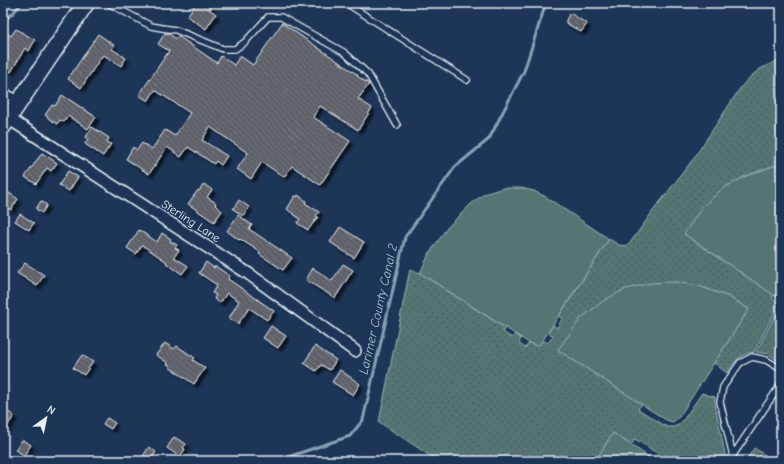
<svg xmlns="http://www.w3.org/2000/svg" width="784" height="464" font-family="'Comic Neue',sans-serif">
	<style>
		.grass { fill: url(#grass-dots); stroke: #9eb3b6 }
		.green { fill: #557573; stroke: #9eb3b6 }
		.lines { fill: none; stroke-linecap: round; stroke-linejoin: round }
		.stream { stroke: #86a3b5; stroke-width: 3 }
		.building { fill: url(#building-back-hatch); stroke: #e8f1f8; filter: url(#shadow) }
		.lane-casing { stroke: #e8f1f8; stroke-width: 8 }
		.street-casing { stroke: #e8f1f8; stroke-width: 14 }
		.secondary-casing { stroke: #e8f1f8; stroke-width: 19 }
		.lane { stroke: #1d3557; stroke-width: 5.5 }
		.street { stroke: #1d3557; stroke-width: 11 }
		.secondary { stroke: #1d3557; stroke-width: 16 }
		.labels { text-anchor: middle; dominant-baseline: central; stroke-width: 3; stroke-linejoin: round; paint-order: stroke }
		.street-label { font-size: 12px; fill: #e8f1f8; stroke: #1d3557 }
		.water-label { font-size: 13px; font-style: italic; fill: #afc4d1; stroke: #1d3557 }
	</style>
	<defs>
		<pattern id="grass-dots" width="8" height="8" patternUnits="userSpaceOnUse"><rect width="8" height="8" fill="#557573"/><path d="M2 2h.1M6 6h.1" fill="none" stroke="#4e5e5e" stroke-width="1.8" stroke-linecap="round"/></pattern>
		<pattern id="building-back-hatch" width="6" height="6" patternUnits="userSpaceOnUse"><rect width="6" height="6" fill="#5e6168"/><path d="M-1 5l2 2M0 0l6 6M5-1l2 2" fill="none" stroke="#75787e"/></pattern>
		<filter id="shadow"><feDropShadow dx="3.5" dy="3.5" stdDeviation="1" flood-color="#0009"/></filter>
	</defs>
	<rect width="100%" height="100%" fill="#1d3557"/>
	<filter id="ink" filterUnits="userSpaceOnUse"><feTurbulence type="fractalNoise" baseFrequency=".025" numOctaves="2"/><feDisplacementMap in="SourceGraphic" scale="8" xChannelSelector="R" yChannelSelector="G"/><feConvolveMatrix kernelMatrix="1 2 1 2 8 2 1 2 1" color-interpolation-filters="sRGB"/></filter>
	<g filter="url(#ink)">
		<path class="grass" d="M781,59v106l-8,1 -27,10 -24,13 -38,45 90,61 -2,3 7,6 -25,48c-14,2 -20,10 -27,21l-13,-10 35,-54 -22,-13 -28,-10 -24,-4 -117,68 84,54 -4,5 24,15 5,3h7l6,-3 4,-5 18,-26 5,2 8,2v7l11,55 -2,2h-55l-34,-22 -4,6 -18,-12 -18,28h-157l-59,-39 31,-153 10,4 85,55 -2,4 9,6 3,-4 6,4 -2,5 6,5 4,-5 9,3 5,-6 5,3 5,-7 -5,-4 5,-7 4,3 5,-9 -3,-3 50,-77 10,6 8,1 3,-3 23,-32 41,-53 47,-71 10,-11 9,-7z
			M780,306l1,49 -4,5 -9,-6 -12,-2z
			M754,448l21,13h-29z"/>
		<path class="green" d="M781,165v135l-97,-66 18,-27 20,-18 24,-13 27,-10z
			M503,188h18l13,3 12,6 63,42 -66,101 -5,6 -9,-3 -109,-70 9,-19 18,-26 24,-24 13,-10z
			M675,282l24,4 28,10 22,13 -70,108 -6,5 -7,-2 -108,-70 23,-32 25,-19 20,-10 25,-6z
			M613,433l42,28h-60z"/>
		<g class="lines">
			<path class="stream" d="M3,21l10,-8 9,-10
				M276,461l74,-25 13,-16 42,-183 50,-70 34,-28 35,-68 22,-68"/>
		</g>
		<path class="building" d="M196,3h17l-4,6 7,5 -10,15 -19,-13z
			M570,13l17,11 -6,8 -15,-9v-3z
			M282,23l76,52 -1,1 12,8 -11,15 14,9 -14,22 -38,-24 -7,11 37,24 -30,44 -28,-19 -8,11 -22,-15 -11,17 -14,-10 11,-16 -38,-26 -8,13 25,16 -6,9 -5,-4 -2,3 -26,-17 -7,10 -14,-10 -18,27 -23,-15 7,-12 4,3 5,-7 10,6 13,-19 10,6 15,-23 -35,-23 -7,11 -9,-6 30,-44 -11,-7 7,-11h3l8,6 2,-3 39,27 4,-7 13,9 6,-9 13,9z
			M16,29l19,11 -6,11 -4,-3 -14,24 -8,-5v-5l5,-7 -4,-2 2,-3 -3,-2v-17l8,5z
			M98,34l16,11 -2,4 14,9 -5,8 -17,-11 -1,1h-1l-21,32 -13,-9z
			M62,95l34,22 -8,12 -20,-13 -4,6 -4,-2 -3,4 -9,-6v-1l-3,-2 7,-10 3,1z
			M92,127l17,11 -2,4 4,2 -8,12 -18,-12 3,-5 -2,-2z
			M42,153l15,10 -6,8 -4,-3 -11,16 -11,-7z
			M68,171l10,6 -9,14 -10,-6z
			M204,184l8,6 -5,7 9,6 -1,2 7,6 -8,11 -26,-18 10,-14 1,1z
			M3,189l15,10 -7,11 -8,-6z
			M298,195l8,6 -1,2 14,9 -3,4 2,1 -10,13 -11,-7 3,-4 -13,-10 8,-13 2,1z
			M239,200l10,7 -6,9 -10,-7z
			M41,201l6,4 -5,8 -6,-4z
			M20,214l14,9 -5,7 -14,-9z
			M238,215l14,10 -3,4 43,29 -9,12 -24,-16 1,-2 -20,-13 -1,1 -12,-9z
			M340,227l24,15 -10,16 -24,-16z
			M139,230l18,12 5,-9 9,6 -1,2 7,4 -2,3 4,2 -5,7 14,9 -6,8 -16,-11 1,-1 -25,-17 -6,9 -9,-6z
			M206,262l8,6 1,-2 15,10 -2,3 46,32 -7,9 -18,-12 -11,16 -9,-6 10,-17 -12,-8 -7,10 -6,-4 2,-4 -4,-2 5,-8 -18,-12z
			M25,263l19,12 -7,11 -20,-13z
			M343,264l10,6 -18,28 -29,-18 7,-12 19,13z
			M271,326l15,10 -8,12 -15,-10z
			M165,343l9,6 3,-3 18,12 -2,2 12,8 -11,16 -25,-17 1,-1 -3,-2 1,-1 -12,-8z
			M315,346l21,14 -6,10 -9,-5 -5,6 -12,-8z
			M82,355l11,7 -9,13 -11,-7z
			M340,370l20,14 -7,11 -21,-13z
			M3,408l11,8 -11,16z
			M107,418l8,5 -4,6 -8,-5z
			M174,437l12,7 -3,4 2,1 -5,8 -13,-9z
			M22,440l9,5 -7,10 -9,-5z
			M149,447l7,5 -6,9 -7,-5z"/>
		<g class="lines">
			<defs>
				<path id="lane" d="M108,3l43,23 11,2 14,2 47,19h12l10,-7 23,-25h13l64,36 23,21 29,51
					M346,3l121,77
					M733,456l-13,-54 3,-15 17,-24 12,-6 14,3 15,9
					M729,461l52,-77"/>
				<path id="street" d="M3,93l15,10
					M8,118l241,156 106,77"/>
				<path id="secondary" d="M3,126l83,-123"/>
			</defs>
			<use href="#lane" class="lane-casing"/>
			<use href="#street" class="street-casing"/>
			<use href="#secondary" class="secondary-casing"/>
			<use href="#lane" class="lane"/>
			<use href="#street" class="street"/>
			<use href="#secondary" class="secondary"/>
		</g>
	</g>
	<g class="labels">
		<g class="street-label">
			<text transform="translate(191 221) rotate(33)">Sterling Lane</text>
		</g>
		<g class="water-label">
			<text transform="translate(378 309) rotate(-77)">Larimer County Canal 2</text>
		</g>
	</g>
	<rect width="784" height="464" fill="none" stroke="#1d3557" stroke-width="16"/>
	<rect x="8" y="8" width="768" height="448" fill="none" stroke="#e8f1f8" stroke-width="1.5" filter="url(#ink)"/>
	<g transform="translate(46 418) rotate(33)" stroke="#1d3557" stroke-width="3" paint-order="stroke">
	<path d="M0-3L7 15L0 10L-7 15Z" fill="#e8f1f8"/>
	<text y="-6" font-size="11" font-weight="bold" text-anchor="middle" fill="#e8f1f8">N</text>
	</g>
</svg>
